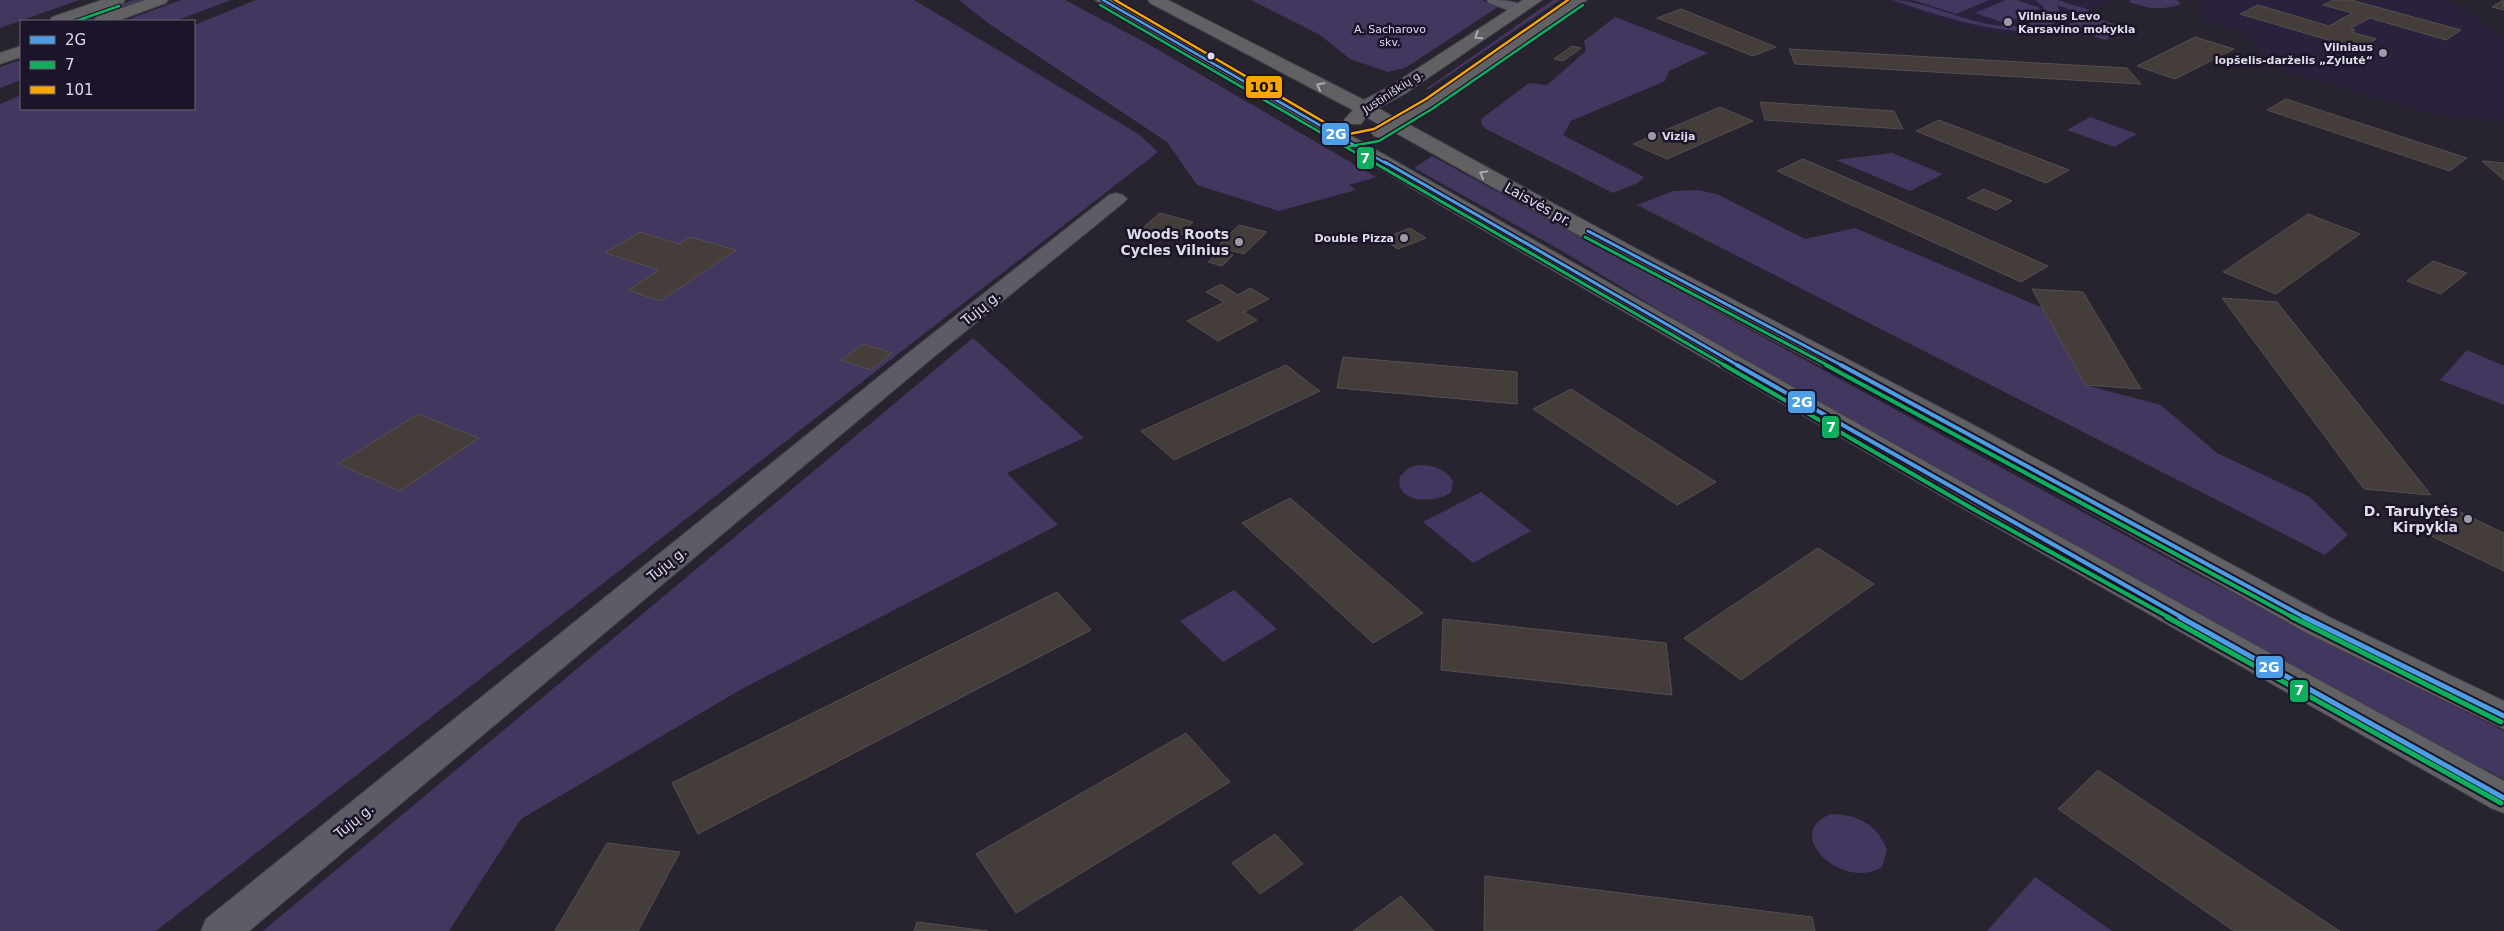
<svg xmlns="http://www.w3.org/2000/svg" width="2504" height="931" font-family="'DejaVu Sans',sans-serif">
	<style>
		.built { fill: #2a223c }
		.green { fill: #43365f }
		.building { fill: #453d3a; stroke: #554f51 }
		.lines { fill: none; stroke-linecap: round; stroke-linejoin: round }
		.minor-casing { stroke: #423f49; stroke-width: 2 }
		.major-casing { stroke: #423f49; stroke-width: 2 }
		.minor { fill: #5d5b65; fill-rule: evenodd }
		.major { fill: #616164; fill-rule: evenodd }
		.bus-1-far3-casing { stroke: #1c152a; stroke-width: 5 }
		.bus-1-far2-casing { stroke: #1c152a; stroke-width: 6 }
		.bus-1-far1-casing { stroke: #1c152a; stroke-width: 8 }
		.bus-1-casing { stroke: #1c152a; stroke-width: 9 }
		.bus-2-far3-casing { stroke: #1c152a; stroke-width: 5 }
		.bus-2-far2-casing { stroke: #1c152a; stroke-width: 6 }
		.bus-2-far1-casing { stroke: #1c152a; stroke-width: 8 }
		.bus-2-casing { stroke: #1c152a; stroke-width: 9 }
		.bus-3-casing { stroke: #1c152a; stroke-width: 5 }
		.bus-1-far3 { stroke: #4d9ee5; stroke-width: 2.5 }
		.bus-1-far2 { stroke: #4d9ee5; stroke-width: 3 }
		.bus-1-far1 { stroke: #4d9ee5; stroke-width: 4 }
		.bus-1 { stroke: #4d9ee5; stroke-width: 5 }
		.bus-2-far3 { stroke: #0daf5c; stroke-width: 2.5 }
		.bus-2-far2 { stroke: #0daf5c; stroke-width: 3 }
		.bus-2-far1 { stroke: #0daf5c; stroke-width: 4 }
		.bus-2 { stroke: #0daf5c; stroke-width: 5 }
		.bus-3 { stroke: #f7a600; stroke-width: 2.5 }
		.oneway { stroke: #acaab4 }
		.poi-dot { fill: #9e9ba9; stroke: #1c152a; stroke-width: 2 }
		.bus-dot { fill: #dedbea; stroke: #1c152a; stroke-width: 2 }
		.labels { text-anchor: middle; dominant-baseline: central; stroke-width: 5; stroke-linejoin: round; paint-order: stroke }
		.far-poi-label { font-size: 11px; font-weight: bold; fill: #dedbea; stroke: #1c152a; text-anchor: start }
		.far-park-label { font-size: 11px; fill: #dfd7f8; stroke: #1c152a }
		.far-street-label { font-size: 11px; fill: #dedbea; stroke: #1c152a }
		.street-label { font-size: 14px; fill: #dedbea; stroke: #1c152a }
		.poi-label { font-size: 14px; font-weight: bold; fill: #dedbea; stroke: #1c152a; text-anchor: end }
		.line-badge { stroke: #1c152a; stroke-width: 2 }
		.badge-label { font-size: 14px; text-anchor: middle; font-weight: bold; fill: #fff }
		.pale-badge-label { font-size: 14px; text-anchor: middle; font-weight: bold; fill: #111 }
	</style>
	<rect width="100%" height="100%" fill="#272430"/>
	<path class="built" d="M1883,0h230l-78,36 -60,-6z
		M2198,0l249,1 57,34v86l-76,-8 -147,-43 -38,-37 -36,-11 -8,-8 8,-5z"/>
	<path class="green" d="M0,0h79l-79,28z
		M133,0h12l-59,21h-11z
		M181,0h50l-56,21h-51z
		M256,0h658l226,135 18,17 -1002,779h-156v-827l21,-9v14h173v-84z
		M959,0h106l83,44 228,133 -27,8 7,5 -77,21 -82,-26 -30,-43 -179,-119z
		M1251,0h231l16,7 -93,61 -17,4 -38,-13 -30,-24z
		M1553,0h7l-131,89h-3z
		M1892,0c45,0 108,46 152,16l-1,-10 -8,-6h22l33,10 -7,4 -26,-9 4,10c-20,39 -138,-5 -169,-15z
		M1913,0h76l-33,14z
		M2006,0h11l24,8 -36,15 -30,-10z
		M2130,0h47l4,4c-21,7 -31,5 -52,-2z
		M2089,16l41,13 -25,11 -41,-14z
		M1615,17l93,36 -39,18 -4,10 -94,40 -8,14 81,42 -6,6 -25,10 -127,-64 -4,-4 -1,-6 48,-36 18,2 39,-34 -2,-10z
		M21,60v20l-21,8v-21z
		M2090,117l47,17 -23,13 -47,-17z
		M1892,153l51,21 -33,17 -74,-31z
		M1432,156l762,417 310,158v48l-140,-71 -216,-120 -459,-260 -127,-77 -148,-83z
		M1699,190l20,5 86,44 50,-11 188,80 42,77 76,20 56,48 93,44 38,38 -23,20 -688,-350 36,-14z
		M973,338l111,100 -77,35 51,52 -318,165 -219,129 -72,112h-186z
		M2467,350l37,16v39l-64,-25z
		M1419,465c14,0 26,3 34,16l-2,11c-14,12 -58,12 -51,-16l10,-9z
		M1481,492l50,39 -58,32 -50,-41z
		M1234,590l43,39 -54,33 -43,-41z
		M1831,814c26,0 47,11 56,36l-5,17c-41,25 -101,-35 -51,-53z
		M2035,877l77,54h-125z"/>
	<path class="building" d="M2333,0h18l110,30 -15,10 -76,-22 -19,10 4,2 -4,2 25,7 -17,10 -119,-35 18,-9 71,21 23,-13 -29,-8z
		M2503,0l1,10 -12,-3z
		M1681,9l95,38 -23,9 -96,-38z
		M2195,37l39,12 -59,30 -38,-13z
		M1572,46l9,2 -18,13 -9,-2z
		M1789,49l338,19 14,16 -346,-20z
		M2286,99l181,59 -17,13 -183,-61z
		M1760,102l134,9 9,18 -138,-9z
		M1720,107l33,14 -86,38 -34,-15z
		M1939,120l130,50 -23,13 -130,-52z
		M1803,159l144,62 101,45 -27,16 -244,-111z
		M2482,161l22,2v17z
		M1984,189l28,12 -16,9 -29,-12z
		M1160,213l33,9 -6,6 4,1 -6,6 -5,-1 -7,6 -34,-9z
		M2308,214l52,20 -84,60 -53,-22z
		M1239,225l28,7 -23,22 -27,-7z
		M1410,228l16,10 -28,11 -16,-10z
		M640,232l39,12 11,-7 46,13 -76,51 -32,-11 31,-20 -54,-17z
		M1219,251l14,4 -11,11 -14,-4z
		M2433,261l34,12 -26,21 -34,-13z
		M1221,284l17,11 12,-7 19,11 -25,13 13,8 -39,21 -31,-20 37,-19 -18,-10z
		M2032,289l51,3 58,97 -56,-4z
		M2222,298l55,4 154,193 -67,-6z
		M863,344l29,9 -21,17 -30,-10z
		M1343,357l174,15v32l-180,-16z
		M1286,365l34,26 -146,69 -33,-29z
		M1571,389l145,93 -39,23 -144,-96z
		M418,414l61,24 -79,53 -62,-27z
		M1290,498l133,115 -50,30 -131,-120z
		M2447,506l57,27v38l-81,-39z
		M1818,548l56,36 -133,96 -57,-42z
		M1057,592l34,38 -393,204 -26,-51z
		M1443,619l223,24 6,52 -231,-25z
		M1186,733l44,49 -214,131 -40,-59z
		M2098,770l240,160 2,1h-106l-176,-122z
		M1275,834l28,30 -43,30 -28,-31z
		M607,843l73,9 -42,79h-83z
		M1485,876l327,41 3,14h-331z
		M1401,896l33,35h-81z
		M917,922l71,9h-74z"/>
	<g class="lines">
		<defs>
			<path id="minor" d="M1487,0c12,0 32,0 40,9l-2,3h-12l-24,-9z
				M1116,193l7,2 4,4 -4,4 -193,157 -681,571h-48l5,-12 706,-569 197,-155z"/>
			<path id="major" d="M102,0h23l-2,3 -50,18h-23l2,-4z
				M145,0h23l-2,3 -49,18h-23l2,-4z
				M1095,0h20c460,265 922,528 1389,781v32l-13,-5 -525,-298 -522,-303z
				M1148,0h20l196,100 28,-15 131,-85h19l-136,93 -28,15 16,9 28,-17 146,-100h19l-151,108 -28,16 249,136 309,161 365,197 173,83v28l-195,-95 -361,-201 -307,-163 -247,-138 -13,6 -7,-2 -3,-4 9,-7 -14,-8 -5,7h-14l-3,-4 9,-10 -203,-107z
				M21,46v11l-21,7v-11z"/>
		</defs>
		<use href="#minor" class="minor-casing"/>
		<use href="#major" class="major-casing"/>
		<use href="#minor" class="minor"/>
		<use href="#major" class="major"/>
		<defs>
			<path id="bus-1-far3" d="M1103,0l284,164"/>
			<path id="bus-1-far2" d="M1385,162l354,204
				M1588,231l255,135"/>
			<path id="bus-1-far1" d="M1737,365l446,253
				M1841,365l465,253"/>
			<path id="bus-1" d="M2180,617l324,181
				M2304,617l200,99"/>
			<path id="bus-2-far3" d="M1100,5l275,159
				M76,21l43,-15
				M1346,147l33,-6 53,-32 151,-104"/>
			<path id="bus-2-far2" d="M1373,162l353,204
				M1585,237l244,129"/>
			<path id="bus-2-far1" d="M1724,365l249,144 197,109
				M1826,365l468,253"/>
			<path id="bus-2" d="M2167,617l334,186
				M2292,617l209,105"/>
			<path id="bus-3" d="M1115,0l233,136
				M1344,135l30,-6 52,-30 142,-99"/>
		</defs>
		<use href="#bus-1-far3" class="bus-1-far3-casing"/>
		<use href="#bus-1-far2" class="bus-1-far2-casing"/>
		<use href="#bus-1-far1" class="bus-1-far1-casing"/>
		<use href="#bus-1" class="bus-1-casing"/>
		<use href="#bus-2-far3" class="bus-2-far3-casing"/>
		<use href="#bus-2-far2" class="bus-2-far2-casing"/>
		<use href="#bus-2-far1" class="bus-2-far1-casing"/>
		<use href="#bus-2" class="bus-2-casing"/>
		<use href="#bus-3" class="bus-3-casing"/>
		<use href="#bus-1-far3" class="bus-1-far3"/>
		<use href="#bus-1-far2" class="bus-1-far2"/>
		<use href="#bus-1-far1" class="bus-1-far1"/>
		<use href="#bus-1" class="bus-1"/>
		<use href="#bus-2-far3" class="bus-2-far3"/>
		<use href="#bus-2-far2" class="bus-2-far2"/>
		<use href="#bus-2-far1" class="bus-2-far1"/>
		<use href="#bus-2" class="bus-2"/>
		<use href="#bus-3" class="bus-3"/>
	</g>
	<defs><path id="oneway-chevron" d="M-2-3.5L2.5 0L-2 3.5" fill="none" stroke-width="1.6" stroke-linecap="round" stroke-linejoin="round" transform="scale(1.25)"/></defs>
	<g class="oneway">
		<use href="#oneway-chevron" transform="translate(1478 36) rotate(147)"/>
		<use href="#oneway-chevron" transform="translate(1320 86) rotate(-152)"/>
		<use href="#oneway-chevron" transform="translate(1483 174) rotate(-151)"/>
	</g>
	<g class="poi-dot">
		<circle cx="2008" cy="22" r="5"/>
		<circle cx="2383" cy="53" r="5"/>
		<circle cx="1652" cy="136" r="5"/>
		<circle cx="1404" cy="238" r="5"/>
		<circle cx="1239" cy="242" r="5"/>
		<circle cx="2468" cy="519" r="5"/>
	</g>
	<circle class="bus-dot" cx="1211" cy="56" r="4.5"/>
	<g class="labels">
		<g class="far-poi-label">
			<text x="2018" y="16">Vilniaus Levo<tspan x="2018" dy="13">Karsavino mokykla</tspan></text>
			<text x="2373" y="47" text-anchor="end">Vilniaus<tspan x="2373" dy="13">lopšelis-darželis „Zylutė“</tspan></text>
			<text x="1662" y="136">Vizija</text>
			<text x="1394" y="238" text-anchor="end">Double Pizza</text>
		</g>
		<g class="far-park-label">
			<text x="1390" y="29">A. Sacharovo<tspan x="1390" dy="13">skv.</tspan></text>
		</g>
		<g class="far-street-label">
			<text transform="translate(1393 92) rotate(-33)">Justiniškių g.</text>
		</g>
		<g class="street-label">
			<text transform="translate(1538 204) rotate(29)">Laisvės pr.</text>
			<text transform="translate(981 308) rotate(-39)">Tujų g.</text>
			<text transform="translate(667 564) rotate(-39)">Tujų g.</text>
			<text transform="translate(354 821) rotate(-39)">Tujų g.</text>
		</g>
		<g class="poi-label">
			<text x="1229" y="234">Woods Roots<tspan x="1229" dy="16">Cycles Vilnius</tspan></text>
			<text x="2458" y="511">D. Tarulytės<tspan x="2458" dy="16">Kirpykla</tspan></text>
		</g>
	</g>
	<g class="line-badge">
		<rect x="1245" y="75" width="38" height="24" rx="5" fill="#f7a600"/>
		<rect x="1321" y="122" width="29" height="24" rx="5" fill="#4d9ee5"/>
		<rect x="1356" y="146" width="19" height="24" rx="5" fill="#0daf5c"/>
		<rect x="1787" y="390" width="29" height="24" rx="5" fill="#4d9ee5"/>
		<rect x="1821" y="415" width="19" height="24" rx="5" fill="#0daf5c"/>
		<rect x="2255" y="655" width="29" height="24" rx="5" fill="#4d9ee5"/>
		<rect x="2289" y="679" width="20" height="24" rx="5" fill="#0daf5c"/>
	</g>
	<g class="badge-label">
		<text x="1336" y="139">2G</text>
		<text x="1365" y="163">7</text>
		<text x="1802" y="407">2G</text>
		<text x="1831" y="432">7</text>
		<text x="2269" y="672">2G</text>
		<text x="2299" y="695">7</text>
	</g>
	<g class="pale-badge-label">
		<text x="1264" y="92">101</text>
	</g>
	<rect x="20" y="20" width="175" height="90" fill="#1c152a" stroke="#6a6477"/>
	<rect x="30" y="36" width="25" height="8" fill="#4d9ee5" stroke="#6a6477"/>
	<text x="65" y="45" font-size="15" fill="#dedbea">2G</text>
	<rect x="30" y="61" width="25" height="8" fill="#0daf5c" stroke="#6a6477"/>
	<text x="65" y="70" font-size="15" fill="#dedbea">7</text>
	<rect x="30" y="86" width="25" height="8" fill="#f7a600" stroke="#6a6477"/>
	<text x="65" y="95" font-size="15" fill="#dedbea">101</text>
</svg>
